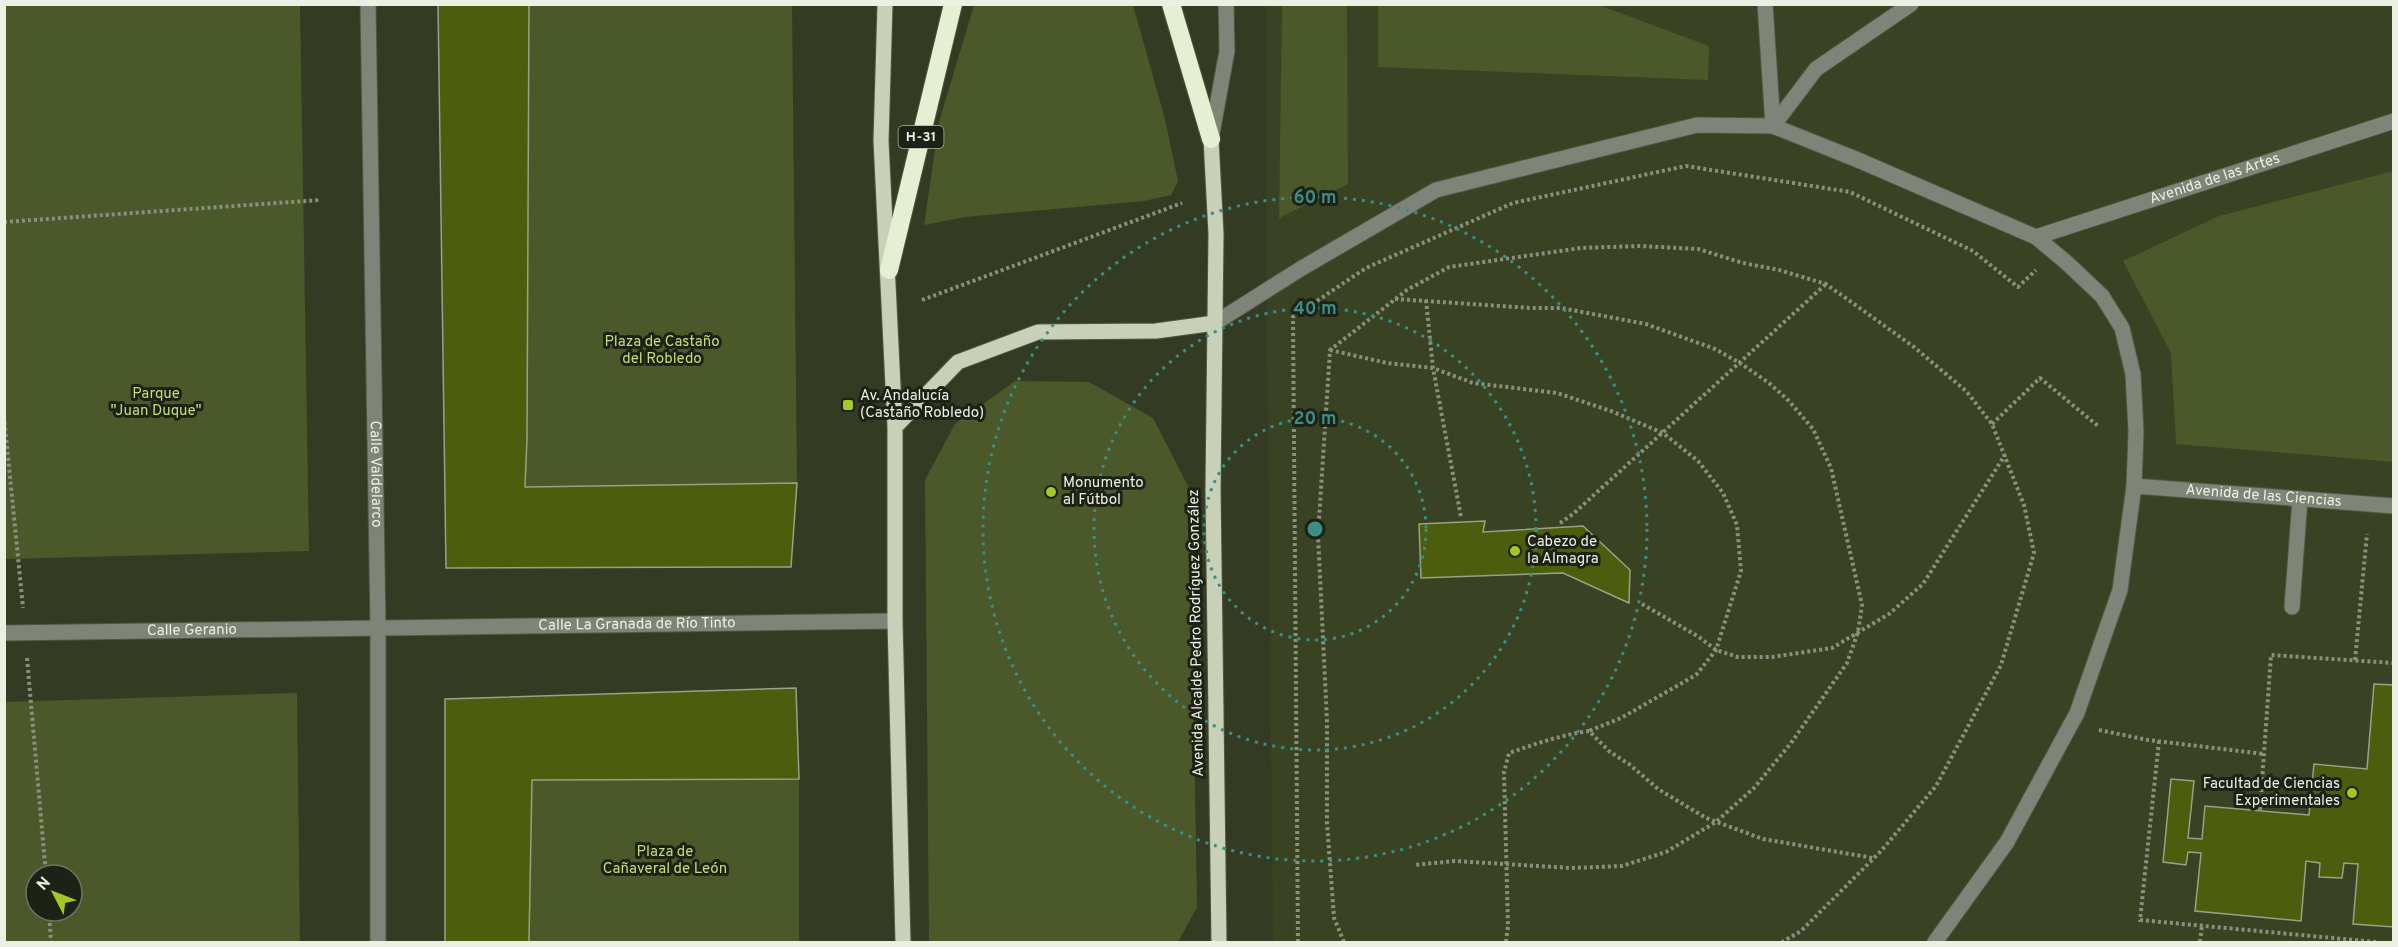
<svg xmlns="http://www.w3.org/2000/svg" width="2398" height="947" font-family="Overpass,sans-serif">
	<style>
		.built { fill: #394223 }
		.green { fill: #4b582a; fill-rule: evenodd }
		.building { fill: #4c5e0e; stroke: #99a286; stroke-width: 1.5 }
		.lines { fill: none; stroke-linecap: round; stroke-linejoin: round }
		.minor-casing { stroke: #515842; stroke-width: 17 }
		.major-casing { stroke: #515842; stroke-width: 17 }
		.highway-casing { stroke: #515842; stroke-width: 20 }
		.path { stroke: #8a907d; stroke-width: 4; stroke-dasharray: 3 3; stroke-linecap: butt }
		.minor { stroke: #808478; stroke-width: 15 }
		.major { stroke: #c8d1b8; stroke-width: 15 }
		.highway { stroke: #e5efd1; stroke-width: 18 }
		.ring { fill: none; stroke: #3b8e85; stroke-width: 3; stroke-dasharray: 3 6 }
		.poi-dot { fill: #a4c824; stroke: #1d2116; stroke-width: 2 }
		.labels { text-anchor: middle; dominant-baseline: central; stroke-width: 6; stroke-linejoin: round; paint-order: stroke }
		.shield { fill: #1d2116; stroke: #adb2a5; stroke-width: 1.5 }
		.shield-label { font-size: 14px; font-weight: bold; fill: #ebf0e2 }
		.street-label { font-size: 15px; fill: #ebf0e2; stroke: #1d2116 }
		.park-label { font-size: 15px; fill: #c2df78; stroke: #1d2116 }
		.poi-label { font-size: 15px; fill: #ebf0e2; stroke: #1d2116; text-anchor: start }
		.centre { fill: #3b8e85; stroke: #1d2116; stroke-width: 3 }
		.ring-label { font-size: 18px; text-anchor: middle; font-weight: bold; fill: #3b8e85; stroke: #1d2116; stroke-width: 6; stroke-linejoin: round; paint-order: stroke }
	</style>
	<rect width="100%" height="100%" fill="#343b23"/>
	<path class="built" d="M1266,5h1127v937h-1120l-7,-698z"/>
	<path class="green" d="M5,4l295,1 9,546 -304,8z
		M529,5h263l5,478 -272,4 2,-48z
		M974,5h159l32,114 13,62 -7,14 -27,6 -179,16 -41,8 15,-103z
		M1282,5h65l1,179 -69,34z
		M1378,5h221l110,41 -1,34 -330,-13z
		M2393,171v291l-217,-18 -5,-91 -48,-92 96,-45z
		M1015,381l74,1 64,36 37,72 7,417 -19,35h-249l-4,-462 30,-56z
		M297,693l3,249h-295v-240zM36,875h36v36h-36z
		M799,779v163h-270l3,-162z"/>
	<path class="building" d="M438,4h91l-2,435 -2,48 272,-4 -6,84 -345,1z
		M1485,521l-2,11 100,-6 47,44 -1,33 -66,-30 -142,5 -2,-54z
		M2374,684l20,1v242l-41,-3 5,-60 -14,-1 -2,15 -23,-1 1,-14 -14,-2 -5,60 -106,-10 6,-58 -13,-1 -2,13 -23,-3 8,-83 23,2 -6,57 14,1 3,-33 104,9 5,-51 53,5z
		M796,688l3,91 -267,1 -3,162h-84v-243z"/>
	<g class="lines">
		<defs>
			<g id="minor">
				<path id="s1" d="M368,4l10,624v314"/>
				<path d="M1765,4l8,122"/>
				<path d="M1773,126l43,-57 95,-65"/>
				<path d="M1211,139l16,-88 -1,-47"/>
				<path id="s2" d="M2036,237l358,-116"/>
				<path d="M1215,323l87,-55 134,-78 261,-65 76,1 85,34 178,77 31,26 35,33 20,32 11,46 3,58 -2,54 -14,104 -43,123 -70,129 -72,100"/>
				<path id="s3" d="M2134,486l260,20"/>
				<path d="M2292,607l8,-108"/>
				<path id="s4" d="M4,633l891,-12"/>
			</g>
			<path id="major" d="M885,4l-4,137 14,286v194l8,321
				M1211,139l5,95 -3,255 6,453
				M895,427l63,-65 80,-30 118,-1 59,-8"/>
			<path id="highway" d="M1171,4l40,135
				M889,270l64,-266"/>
		</defs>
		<use href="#minor" class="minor-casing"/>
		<use href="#major" class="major-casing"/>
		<use href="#highway" class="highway-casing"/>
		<path class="path" d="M4,222l316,-22
			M1395,299l136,9h30l85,16 69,25 25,14 29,20 20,18 24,28 18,39 31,137 -4,27 -11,31 -56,80 -37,45 -38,34 -50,30 -44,14 -51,2 -116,-7 -41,4
			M922,300l260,-97
			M1426,300l7,68 28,149
			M1330,350l57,13 46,5 40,15 84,10 54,18 52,22 35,28 25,32 14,32 4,46 -25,79 -20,25 -75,43 -32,13
			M4,416l19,192
			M1992,424l48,-46 58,48
			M1560,523l13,-9 253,-230
			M1642,604l57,33 17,13 22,7h34l60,-9 57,-34 34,-30 82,-129
			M27,658l19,217
			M2355,660l12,-126
			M2099,730l49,10 116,14
			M2159,741l-19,179 236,22
			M2260,810l11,-155 123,8
			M49,911l2,31
			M1298,942l-5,-625 73,-49 147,-65 173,-37 164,26 123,59 45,36 18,-17
			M1344,942l-10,-24 -7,-95v-102l-9,-186 12,-185 77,-60 42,-23 132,-19 59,-2 58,3 45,14 36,7 47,14 88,63 52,44 26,33 32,81 10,48 -33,112 -65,121 -55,65 -80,80 -19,11
			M1506,942l2,-16 -4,-154 5,-19c26,-9 52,-18 80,-22l21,21 19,12 29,25 48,29 57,21 110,19
			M2200,942l2,-17"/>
		<use href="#minor" class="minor"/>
		<use href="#major" class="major"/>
		<use href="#highway" class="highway"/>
	</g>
	<g class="ring">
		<circle cx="1315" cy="529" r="111"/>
		<circle cx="1315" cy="529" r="221"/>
		<circle cx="1315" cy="529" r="332"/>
	</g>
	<g class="poi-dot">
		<rect x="842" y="399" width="12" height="12" rx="3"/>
		<circle cx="1051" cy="492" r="6"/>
		<circle cx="1515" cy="551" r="6"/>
		<circle cx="2352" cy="793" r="6"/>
	</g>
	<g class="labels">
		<rect class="shield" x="898.5" y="126" width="45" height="22" rx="4.5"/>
		<g class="shield-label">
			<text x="921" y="137">H-31</text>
		</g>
		<g class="street-label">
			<text stroke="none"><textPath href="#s2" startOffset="188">Avenida de las Artes</textPath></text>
			<text stroke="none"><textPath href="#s1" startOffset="470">Calle Valdelarco</textPath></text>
			<text stroke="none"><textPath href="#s3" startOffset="130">Avenida de las Ciencias</textPath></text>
			<text stroke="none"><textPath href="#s4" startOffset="633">Calle La Granada de Río Tinto</textPath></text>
			<text stroke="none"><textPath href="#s4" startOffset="188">Calle Geranio</textPath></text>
			<text transform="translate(1197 633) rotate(-91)">Avenida Alcalde Pedro Rodríguez González</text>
		</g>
		<g class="park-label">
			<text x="662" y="342">Plaza de Castaño<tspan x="662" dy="17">del Robledo</tspan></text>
			<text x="156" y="394">Parque<tspan x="156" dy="17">"Juan Duque"</tspan></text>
			<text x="665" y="852">Plaza de<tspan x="665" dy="17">Cañaveral de León</tspan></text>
		</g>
		<g class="poi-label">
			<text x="860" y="396">Av. Andalucía<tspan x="860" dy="17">(Castaño Robledo)</tspan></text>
			<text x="1063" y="483">Monumento<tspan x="1063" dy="17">al Fútbol</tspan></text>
			<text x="1527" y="542">Cabezo de<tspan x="1527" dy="17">la Almagra</tspan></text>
			<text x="2340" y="784" text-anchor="end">Facultad de Ciencias<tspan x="2340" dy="17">Experimentales</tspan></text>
		</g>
	</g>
	<circle cx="1315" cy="529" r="9" class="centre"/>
	<g class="ring-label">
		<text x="1315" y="203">60 m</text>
		<text x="1315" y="314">40 m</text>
		<text x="1315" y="424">20 m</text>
	</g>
	<rect width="2398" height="947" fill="none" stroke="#ebf0e2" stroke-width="12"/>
	<g transform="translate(54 893) rotate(312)"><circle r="28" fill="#1d2116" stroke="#6f7468" stroke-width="1.5"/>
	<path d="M0-4.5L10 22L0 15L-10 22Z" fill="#a4c824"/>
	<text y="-9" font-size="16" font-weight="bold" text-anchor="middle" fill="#ebf0e2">N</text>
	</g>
</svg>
